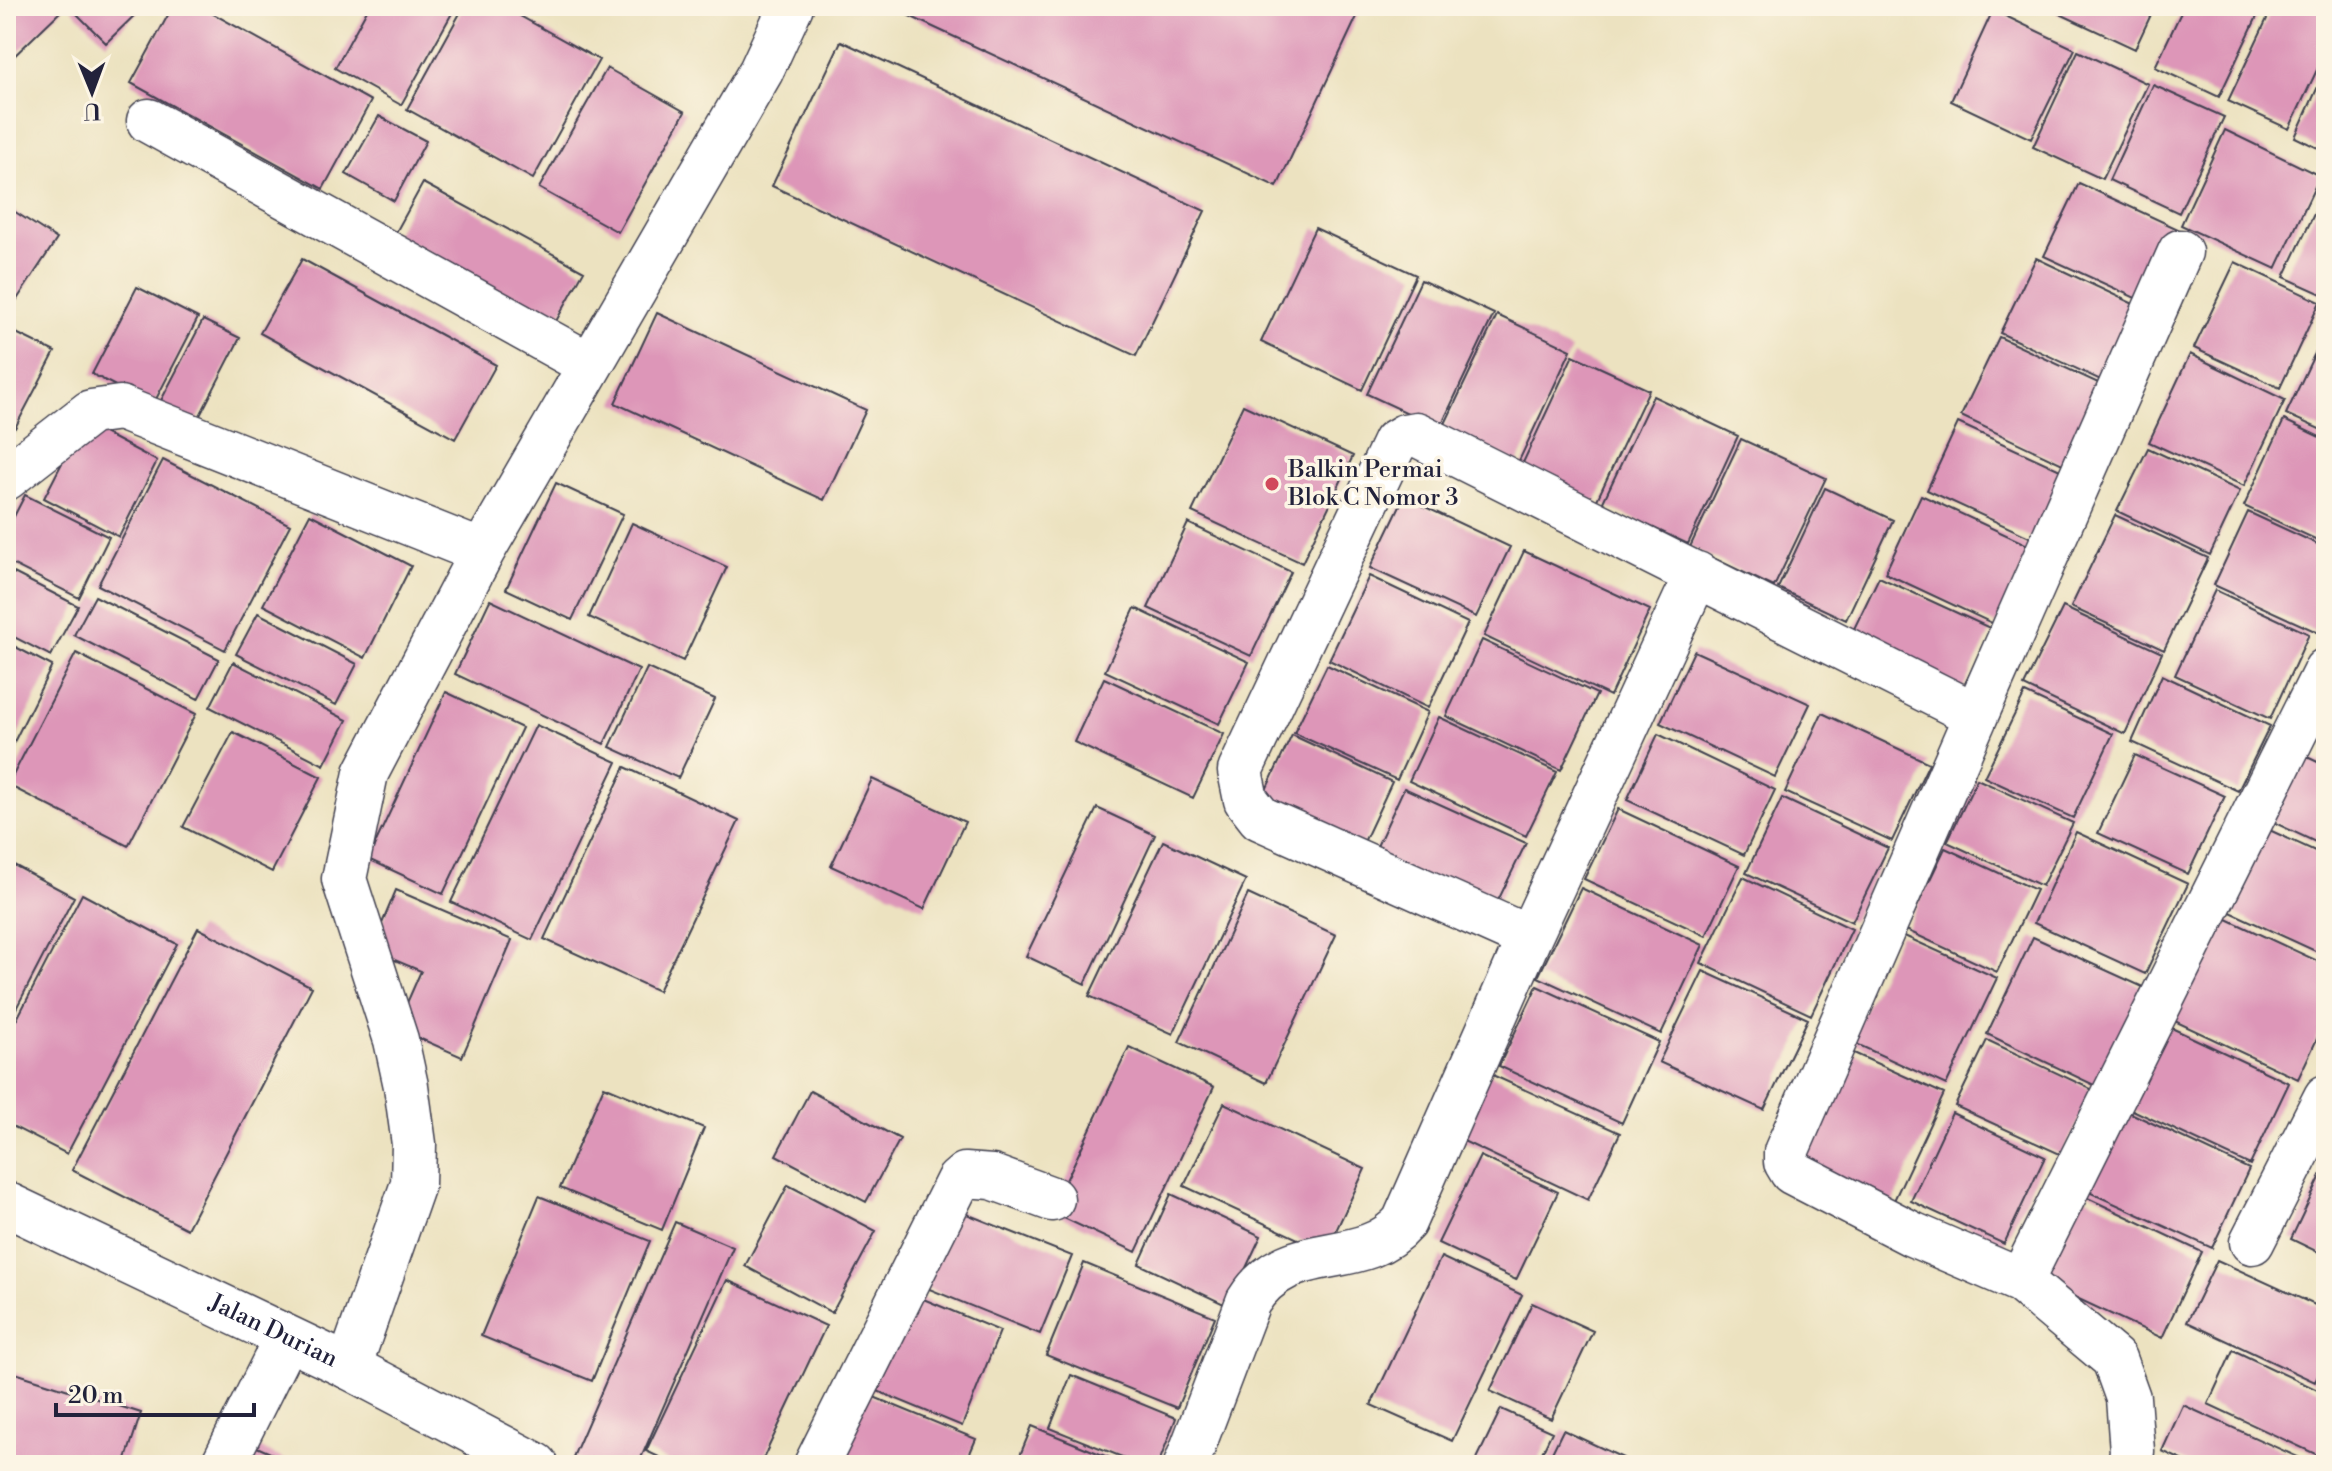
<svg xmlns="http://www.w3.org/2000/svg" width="2332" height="1471" font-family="'Libre Bodoni',serif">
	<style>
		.building { fill: #dd96b8 }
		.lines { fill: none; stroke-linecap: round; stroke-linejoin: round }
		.minor-casing { stroke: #403f4f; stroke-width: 47 }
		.tertiary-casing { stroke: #403f4f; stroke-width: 47 }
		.minor { stroke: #fff; stroke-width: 44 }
		.tertiary { stroke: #fff; stroke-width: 44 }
		.poi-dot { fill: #d1495b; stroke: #fcf5e5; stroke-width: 3 }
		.labels { text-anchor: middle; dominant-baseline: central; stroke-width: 7; stroke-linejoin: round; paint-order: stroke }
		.poi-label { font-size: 24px; fill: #22223b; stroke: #fcf5e5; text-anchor: start }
		.street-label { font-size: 24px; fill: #22223b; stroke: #fcf5e5 }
	</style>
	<rect width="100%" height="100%" fill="#fcf5e5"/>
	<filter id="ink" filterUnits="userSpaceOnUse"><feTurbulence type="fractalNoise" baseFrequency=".0125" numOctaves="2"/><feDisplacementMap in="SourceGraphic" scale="16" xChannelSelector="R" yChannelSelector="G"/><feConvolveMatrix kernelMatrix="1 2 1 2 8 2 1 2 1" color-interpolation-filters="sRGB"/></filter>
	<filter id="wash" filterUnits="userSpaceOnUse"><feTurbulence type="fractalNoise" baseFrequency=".006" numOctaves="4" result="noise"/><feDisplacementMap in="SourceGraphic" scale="32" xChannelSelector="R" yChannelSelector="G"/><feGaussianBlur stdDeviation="1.8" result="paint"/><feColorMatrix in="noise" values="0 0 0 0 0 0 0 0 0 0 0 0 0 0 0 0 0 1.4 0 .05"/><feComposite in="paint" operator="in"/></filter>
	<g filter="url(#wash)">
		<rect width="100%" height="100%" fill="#ece2c0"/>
		<g id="blocks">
			<path class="building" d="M6,6h54l3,3 -54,52 -3,-3z
				M69,6h75l-38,37z
				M173,6h26l172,95 -48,88 -192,-106z
				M369,6h87l-55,99 -66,-37z
				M464,6h38l97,54 -66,119 -126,-70z
				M888,6h474l-85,181z
				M2043,6h112l-20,43z
				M2184,6h78l-43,91 -64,-30z
				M2273,6h53v45l-37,78 -61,-28z
				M1993,10l82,39 -44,90 -80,-38z
				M841,41l364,170 -69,145 -364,-170z
				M2078,51l70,33 -46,95 -69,-32z
				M607,68l78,44 -67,120 -79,-44z
				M2326,69v83l-31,-15z
				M2153,85l71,32 -45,96 -70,-33z
				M379,116l47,25 -32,60 -48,-27z
				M2225,130l95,46 -44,93 -95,-44z
				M423,183l161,88 -29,52 -160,-89z
				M2079,183l99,46 -34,73 -100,-46z
				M2326,189v107l-42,-19z
				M6,206l51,33 -51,77z
				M1315,228l101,47 -54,115 -101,-48z
				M2036,258l106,50 -35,75 -107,-50z
				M302,259l194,106 -41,74 -195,-106z
				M2235,262l85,40 -40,86 -86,-40z
				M1421,280l73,34 -54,114 -73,-34z
				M137,287l61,31 -45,87 -61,-31z
				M657,313l209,97 -42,90 -209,-97z
				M1497,315l74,35 -53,113 -75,-35z
				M203,320l37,18 -48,93 -37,-19z
				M6,328l49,24 -40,76 -9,-4z
				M2326,330v102l-40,-18z
				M1999,337l110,51 -38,80 -110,-52z
				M2190,354l95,46 -41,86 -95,-44z
				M1573,355l76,35 -53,112 -75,-35z
				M1653,396l85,40 -50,108 -86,-40z
				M1243,405l110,51 -51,107 -110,-51z
				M2284,420l42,20v104l-82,-38z
				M83,422l74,39 -38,76 -75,-39z
				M1958,423l113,52 -31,67 -113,-52z
				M1741,439l85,39 -52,109 -84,-40z
				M2148,448l92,43 -30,64 -93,-44z
				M163,460l127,65 -65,125 -127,-65z
				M556,483l67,31 -51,106 -66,-31z
				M1825,488l68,32 -47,100 -68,-32z
				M25,495l84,42 -30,61 -73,-37v-29z
				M1921,495l111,52 -36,78 -111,-52z
				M1404,497l106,50 -34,70 -106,-49z
				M2248,512l78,36v70l-7,15 -105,-48z
				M310,514l101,52 -46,92 -102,-53z
				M2115,515l93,43 -44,92 -93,-43z
				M632,523l95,44 -44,94 -94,-44z
				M1188,523l103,49 -40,84 -103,-48z
				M1524,551l126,59 -40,86 -126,-60z
				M6,569l72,37 -27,50 -45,-23z
				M1369,576l99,47 -40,85 -99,-48z
				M1879,577l113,52 -30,61 -112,-53z
				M2215,590l94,44 -39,85 -95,-44z
				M95,596l124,63 -21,40 -124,-64z
				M490,600l149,70 -35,74 -149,-70z
				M2063,607l99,46 -37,81 -101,-48z
				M1135,608l114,54 -30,62 -114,-53z
				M258,613l99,51 -21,41 -100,-51z
				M1482,640l115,54 -36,76 -115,-54z
				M6,642l46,24 -43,86 -3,-1z
				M1694,651l116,53 -35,73 -115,-54z
				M76,653l120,61 -68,132 -120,-61z
				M233,662l114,58 -23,45 -114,-58z
				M1327,665l101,47 -31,68 -103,-47z
				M647,668l68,31 -37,79 -68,-31z
				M2162,675l108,51 -32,65 -106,-49z
				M1104,678l120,56 -31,64 -119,-56z
				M446,692l76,36 -79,166 -75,-35z
				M2025,693l88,41 -40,84 -89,-41z
				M1822,713l107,50 -37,78 -107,-49z
				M1439,717l118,55 -31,64 -117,-55z
				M536,725l81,37 -85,178 -81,-38z
				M233,732l88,45 -49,95 -89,-45z
				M1658,734l117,56 -31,65 -117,-55z
				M1292,735l100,47 -35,75 -101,-46z
				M2135,755l90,41 -37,78 -90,-41z
				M2303,755l23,11v81l-55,-26z
				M625,767l114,54 -81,170 -114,-52z
				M872,779l93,43 -41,87 -93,-43z
				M1977,779l96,44 -31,63 -95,-44z
				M1404,788l122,55 -34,70 -120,-56z
				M1782,798l106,50 -36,74 -106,-49z
				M1097,808l58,27 -70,149 -59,-28z
				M1618,809l121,57 -33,70 -122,-57z
				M2265,828l61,28v100l-100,-46z
				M2076,832l112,52 -43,90 -111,-51z
				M1163,841l83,39 -73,154 -84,-38z
				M1945,848l91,42 -39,82 -91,-42z
				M10,863l64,34 -68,131v-158z
				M1743,877l109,52 -41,86 -110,-52z
				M1581,888l122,57 -42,89 -123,-57z
				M396,890l116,50 -50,117 -66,-29 25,-57 -50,-21z
				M82,894l95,50 -110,210 -61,-31v-83z
				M1248,894l88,41 -70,148 -87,-41z
				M2214,913l112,52v55l-28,59 -134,-63z
				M198,928l114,59 -125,242 -115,-59z
				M1900,934l97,44 -51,107 -96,-44z
				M2033,937l110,50 -47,99 -109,-52z
				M1703,971l105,48 -44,91 -105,-48z
				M1537,986l122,56 -37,81 -123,-57z
				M2163,1024l126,59 -39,82 -126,-59z
				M1987,1040l106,50 -31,65 -107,-49z
				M1129,1047l85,40 -78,165 -85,-40z
				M1845,1049l99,45 -54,115 -100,-46z
				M1488,1073l132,60 -32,67 -131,-62z
				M604,1086l100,42 -42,102 -102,-42z
				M810,1091l90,48 -34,63 -90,-47z
				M1224,1103l141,66 -39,83 -142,-66z
				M2118,1107l131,62 -37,79 -132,-60z
				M1952,1113l93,44 -41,87 -93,-43z
				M1480,1156l78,36 -42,88 -78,-37z
				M2326,1165v91l-35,-17z
				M788,1185l88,46 -44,82 -87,-47z
				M2077,1193l125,59 -40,86 -126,-59z
				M1171,1194l90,42 -33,70 -89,-42z
				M539,1196l111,45 -58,140 -111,-45z
				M949,1207l123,49 -32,78 -123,-50z
				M675,1222l58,25 -95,218h-46l-19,-8z
				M1441,1257l81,38 -70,146 -81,-36z
				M2217,1260l109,50v49l-11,23 -128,-60z
				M1084,1263l131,54 -38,91 -131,-53z
				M727,1280l99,46 -66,139h-84l-30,-14z
				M909,1293l91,38 -38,95 -92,-38z
				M1532,1303l61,28 -42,88 -61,-28z
				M2233,1350l93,44v65l-118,-55z
				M15,1373l126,40 -17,52h-118v-63z
				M1071,1375l105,43 -18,47h-16l-92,-37z
				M864,1393l112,46 -11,26h-131z
				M2183,1405l119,54 -3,6h-106l-31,-14z
				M1501,1409l51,23 -16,33h-62z
				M1032,1426l95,39h-111z
				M1563,1430l60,28 -3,7h-74z
				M248,1443l49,22h-60z"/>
		</g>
	</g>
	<g filter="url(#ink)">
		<use href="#blocks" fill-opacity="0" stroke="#403f4f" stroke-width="2"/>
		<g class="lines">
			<defs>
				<path id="minor" d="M149,121l441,244
					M6,478l85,-66 29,-4 362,144
					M1976,715l204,-463
					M1529,938l168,-364
					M2252,1242l74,-145
					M2021,1281l305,-611
					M349,1367l64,-183 1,-40 -8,-58 -10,-46 -52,-161 22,-106 116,-221 279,-481 30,-65
					M223,1465l63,-126
					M816,1465l142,-284 7,-6 27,2 60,22
					M1186,1465l62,-163c40,-66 112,-29 156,-80l125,-284 -269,-120 -14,-18 -6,-29 155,-329 10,-6 11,-2 560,281 -190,437v10l6,10 120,62 109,47 93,78 14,39 4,53 -2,14"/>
				<g id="tertiary">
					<path id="s1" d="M6,1204l343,163 187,98"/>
				</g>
			</defs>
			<use href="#minor" class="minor-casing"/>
			<use href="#tertiary" class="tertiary-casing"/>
			<use href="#minor" class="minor"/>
			<use href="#tertiary" class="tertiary"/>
		</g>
	</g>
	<circle class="poi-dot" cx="1272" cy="484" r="8"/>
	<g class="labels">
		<g class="poi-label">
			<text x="1288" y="470">Balkin Permai<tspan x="1288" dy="28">Blok C Nomor 3</tspan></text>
		</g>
		<g class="street-label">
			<text stroke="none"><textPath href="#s1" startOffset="296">Jalan Durian</textPath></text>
		</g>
	</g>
	<rect width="2332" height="1471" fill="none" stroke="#fcf5e5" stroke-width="32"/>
	<g transform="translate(92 92) rotate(179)" stroke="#fcf5e5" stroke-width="6" paint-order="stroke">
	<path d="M0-6L14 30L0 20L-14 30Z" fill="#22223b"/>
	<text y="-12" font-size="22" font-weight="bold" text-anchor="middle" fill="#22223b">U</text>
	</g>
	<path d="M56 1403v12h198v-12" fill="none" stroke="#22223b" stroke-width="4"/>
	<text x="68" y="1403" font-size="24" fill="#22223b" stroke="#fcf5e5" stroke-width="6" paint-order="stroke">20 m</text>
</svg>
